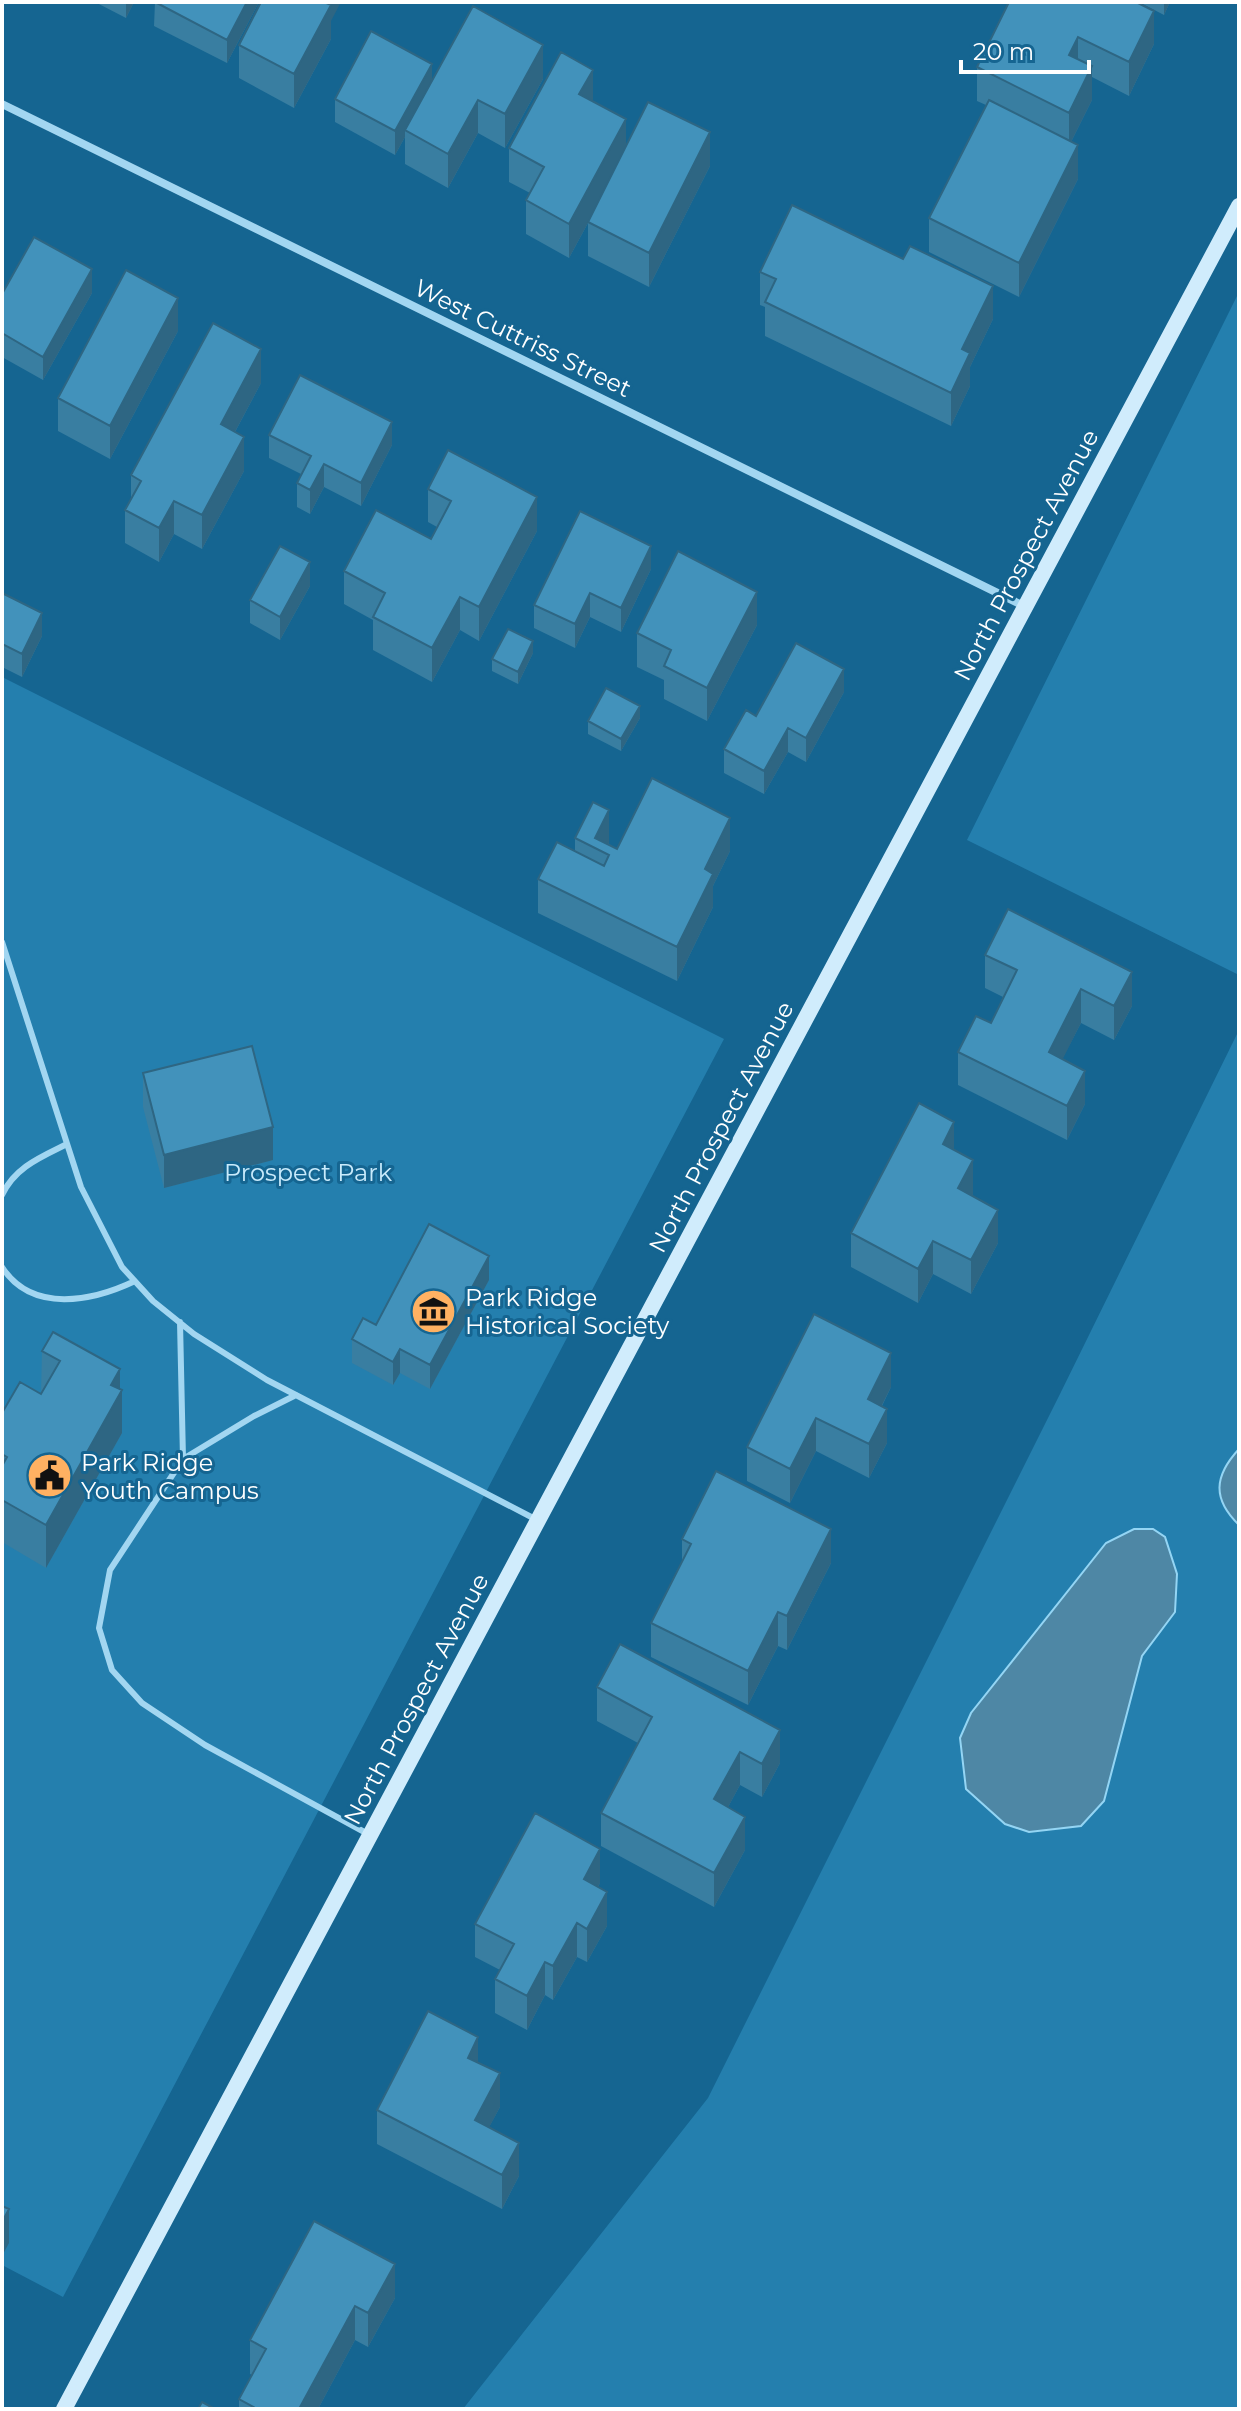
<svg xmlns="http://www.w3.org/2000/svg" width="1241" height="2411" font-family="Montserrat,sans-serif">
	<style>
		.green { fill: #247fae }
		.water { fill: #4e87a5; stroke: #94d5f4; stroke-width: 2 }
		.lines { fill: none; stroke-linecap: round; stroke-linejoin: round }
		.lane { stroke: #a2d6f1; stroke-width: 6 }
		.street { stroke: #a2d6f1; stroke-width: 8 }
		.secondary { stroke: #d0ecfc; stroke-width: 16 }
		.wall { fill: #397ea1 }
		.shaded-wall { fill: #2e6683 }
		.building { fill: #4292bb; stroke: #2e6683; stroke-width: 2 }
		.labels { text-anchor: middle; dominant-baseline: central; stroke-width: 6; stroke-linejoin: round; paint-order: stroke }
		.street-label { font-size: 24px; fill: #fff; stroke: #156591 }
		.park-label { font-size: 24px; fill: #c9ebfc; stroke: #156591 }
		.poi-label { font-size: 24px; fill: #fff; stroke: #156591; text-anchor: start }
	</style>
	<rect width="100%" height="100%" fill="#156591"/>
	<path class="green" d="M1239,292v683l-272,-135z
		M2,677l722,362 -661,1258 -61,-32z
		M1239,1030v1379h-776l245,-311 352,-704z"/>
	<path class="water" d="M1239,1449v76c-27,-26 -25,-49 0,-76z
		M1134,1529h19l12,8 12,37 -2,38 -33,44 -38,145 -23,25 -52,6 -24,-8 -39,-35 -6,-51 11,-25 135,-170z"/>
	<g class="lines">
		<path class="lane" d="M2,942l79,245 41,80 31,34 41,33 73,46 270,140
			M2,1195c13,-28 39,-38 65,-51
			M2,1267c30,47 91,34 133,14
			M180,1322l3,137
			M296,1395l-42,21 -71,43 -73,111 -11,58 13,42 30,33 63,42 163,89"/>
		<path class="street" d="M2,104l1024,503"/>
		<path class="secondary" d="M64,2409l1175,-2203"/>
	</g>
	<path class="wall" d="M95,2h39l-8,16z
		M155,2h104l-32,61 -73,-37z
		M1009,2l145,42 -25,52 -37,-19v23l-21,42 7,37 -59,118 -90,-45v-34l57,-113 -9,-4v-34z
		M1139,2h31l-6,13z
		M331,21v18l-37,69 -55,-30v-33z
		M543,79l-38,69 -27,-15 -30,55 -43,-24v-27l-10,18 -60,-33v-23l97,-18z
		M593,101l33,46 84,19 -61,121 -61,-31v-33l-19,35 -43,-24v-34l4,-7 -21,-11v-34z
		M760,272l233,47 -23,48v19l-19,40 -186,-90v-29l-5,-2z
		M92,293l-49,87 -41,-23v-63z
		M178,331l-68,128 -52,-28v-33z
		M261,383l-26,49 9,39 -42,78 -28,-15 -15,28 -34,-19v-33l6,-11v-24z
		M269,435l123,10 -31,61 -37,-19 -14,27 -13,-7v-24l4,-9 -32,-16z
		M428,489l109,42 -58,110 -19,-11 -28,52 -59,-32v-30l-29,-16v-33l87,-32 6,-12 -9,-5z
		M651,569l-30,63 -31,-15 -15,31 -41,-20v-23z
		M310,586l-30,54 -30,-17v-23z
		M2,593l40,43 -20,41 -20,-10z
		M757,625l-50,96 -43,-22v-19l-27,-13v-34z
		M533,653l-15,31 -26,-13v-12z
		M844,692l-38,70 -18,-10 -24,42 -40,-21v-24z
		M640,718l-19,33 -33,-17v-13z
		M575,838l34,5v1l8,5 113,2 -17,35v21l-36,74 -139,-68v-34l37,-28z
		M985,955l147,51 -18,34 -33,-17 -19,36 23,45 -18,36 -109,-55v-33l33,-29 12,-26 -18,-9z
		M143,1073l130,87 -109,28 -21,-81z
		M954,1150l19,44 -1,2 26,47 -27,51 -38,-20 -15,29 -67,-36v-34z
		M489,1280l-59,109 -30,-16 -7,12 -41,-22v-24l24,-14z
		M42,1351l78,38 2,44 -76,135 -44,-26v-129l39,-19z
		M891,1387l-9,19 5,37 -18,35 -53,-27 -26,52 -43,-22v-34z
		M682,1539l149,24 -44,87 -9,-4 -30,59 -97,-48v-34l31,-61z
		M597,1687l183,76 -18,34 -22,-12 -12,22 17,43 -31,57 -113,-61v-33l37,-70 -41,-22z
		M600,1883l-2,4 9,39 -20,36 -10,-5 -24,43 -8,-5 -18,35 -32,-17v-34l5,-9 -25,-13v-33z
		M478,2063l22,44 -11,20 30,49 -17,33 -125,-65v-34z
		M314,2221l81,77 -27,49 -13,-7 -37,69h-79v-10l13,-24 -2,-1v-34z"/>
	<path class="shaded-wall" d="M126,2h8l-8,16z
		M247,2h12l-32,61v-23z
		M323,2h18l-10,19v18l-37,69v-34z
		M1164,2h6l-6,13z
		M1154,11v33l-25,52v-34z
		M1078,37v33l-9,-15z
		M543,45v34l-38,69v-34z
		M432,64v23l-27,43v7l-10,18v-24z
		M1092,66v34l-23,46v-33z
		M593,70v33l-14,-9z
		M478,100v33l-30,55v-34z
		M626,119v34l-57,105v-34z
		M710,132v34l-61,121v-34z
		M1078,145v34l-59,118v-34z
		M3,211v33l-1,2v-34z
		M92,269v24l-49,87v-23z
		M993,286v33l-23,48v19l-19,40v-33l11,-44z
		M178,298v33l-68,128v-33z
		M261,349v34l-40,75v-34z
		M392,422v23l-31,61v-23z
		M244,437v34l-42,78v-34z
		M324,464v23l-14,27v-24z
		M537,497v34l-58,110v-34z
		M174,501v33l-15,28v-34z
		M651,546v23l-30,63v-24z
		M310,562v24l-30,54v-23z
		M757,592v33l-50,96v-33z
		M590,593v24l-15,31v-24z
		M460,597v33l-28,52v-34z
		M42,613v23l-20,41v-23z
		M533,641v12l-15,31v-12z
		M844,669v23l-38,70v-24z
		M640,706v12l-19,33v-12z
		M788,728v24l-24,42v-23z
		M609,810v33l-4,10 -10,-15z
		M730,818v33l-17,35v21l-36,74v-34l28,-78z
		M1132,972v34l-18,34v-34z
		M1081,989v34l-32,63v-34z
		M1085,1071v33l-18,36v-34z
		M954,1122v33l-11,-11z
		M273,1127v33l-109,28v-33z
		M973,1160v34l-15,28v-34z
		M998,1210v33l-27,51v-34z
		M933,1241v33l-15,29v-34z
		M489,1256v24l-59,109v-24z
		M400,1349v24l-7,12v-23z
		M891,1353v34l-23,46v-34z
		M120,1369v24l2,-3v43l-76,135v-43l65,-140z
		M887,1409v34l-18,35v-34z
		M816,1418v33l-26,52v-34z
		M831,1529v34l-44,87v-34z
		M778,1612v34l-30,59v-34z
		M780,1730v33l-18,34v-33z
		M740,1752v33l-26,48v-34z
		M745,1817v33l-31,57v-34z
		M600,1849v34l-16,30v-34z
		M607,1892v34l-20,36v-33z
		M577,1923v34l-24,43v-34z
		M545,1962v33l-18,35v-34z
		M478,2037v34l-10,-13z
		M500,2073v34l-25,47v-34z
		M519,2143v33l-17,33v-34z
		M9,2209v34l-7,13v-34z
		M395,2264v34l-27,49v-34z
		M355,2306v34l-37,69h-19z"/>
	<path class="building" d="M155,2h92l-20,38z
		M261,2h63l7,3 -37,69 -55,-29z
		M1009,2h127l18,9 -25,51 -51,-25 -9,18 23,11 -23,47 -92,-46z
		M473,6l70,39 -38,69 -27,-14 -30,54 -43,-24z
		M371,31l61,33 -37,67 -60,-32z
		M561,52l32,18 -14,24 47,25 -57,105 -43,-24 18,-33 -35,-19z
		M989,100l89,45 -59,118 -90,-45z
		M648,102l62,30 -61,121 -61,-31z
		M792,205l111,54 7,-13 83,40 -31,63 8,4 -19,40 -186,-91 11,-23 -16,-7z
		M34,237l58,32 -49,88 -41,-24v-39z
		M126,270l52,28 -68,128 -52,-28z
		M213,323l48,26 -40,75 23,13 -42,78 -28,-14 -15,27 -34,-18 16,-29 -10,-6z
		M300,375l92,47 -31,61 -37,-19 -14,26 -13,-7 14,-27 -42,-21z
		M448,450l89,47 -58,110 -19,-10 -28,51 -59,-31 12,-24 -41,-22 32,-61 55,29 20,-38 -23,-12z
		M580,511l71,35 -30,62 -31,-15 -15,31 -41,-19z
		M280,546l30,16 -30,55 -30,-17z
		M678,551l79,41 -50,96 -43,-22 7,-16 -34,-17z
		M2,593l40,20 -20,41 -20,-10z
		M508,629l25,12 -15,31 -26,-13z
		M796,643l48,26 -38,69 -18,-10 -24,43 -40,-22 22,-39 10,6z
		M606,688l34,18 -19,33 -33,-18z
		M652,778l78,40 -25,51 8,5 -36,73 -139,-68 19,-37 47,24 5,-11 -34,-17 18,-36 16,8 -14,28 22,11z
		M1008,909l124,63 -18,34 -33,-17 -32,63 36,19 -18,35 -109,-54 18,-36 15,7 26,-53 -32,-15z
		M252,1046l21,81 -109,28 -21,-82z
		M919,1103l35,19 -11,22 30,16 -15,28 40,22 -27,50 -38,-19 -15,28 -67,-36z
		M429,1224l60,32 -59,109 -30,-16 -7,13 -41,-23 11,-21 13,7z
		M814,1314l77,39 -23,46 19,10 -18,35 -53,-26 -26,51 -43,-22z
		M53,1332l67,37 -9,16 11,5 -76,135 -44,-25v-34l5,-9 -5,-3v-41l18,-31 21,12 19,-33 -18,-10z
		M716,1471l115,58 -44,87 -9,-4 -30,59 -97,-48 40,-79 -9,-5z
		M620,1644l160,86 -18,34 -22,-12 -26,47 31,18 -31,56 -113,-60 51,-96 -55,-30z
		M535,1813l65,36 -16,30 23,13 -20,37 -10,-6 -24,43 -8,-4 -18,34 -32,-17 19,-35 -39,-20z
		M428,2011l50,26 -10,21 32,15 -25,47 44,23 -17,32 -125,-65z
		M2,2206l7,3 -7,13z
		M314,2221l81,43 -27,49 -13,-7 -56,103h-42l-18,-10 27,-50 -16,-9z
		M202,2402l13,7h-17z"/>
	<defs>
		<symbol id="museum-disc" viewBox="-11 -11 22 22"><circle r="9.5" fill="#ffb162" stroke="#156591"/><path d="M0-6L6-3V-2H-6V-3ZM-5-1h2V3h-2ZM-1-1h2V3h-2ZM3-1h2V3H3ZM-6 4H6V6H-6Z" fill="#111"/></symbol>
		<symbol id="civic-disc" viewBox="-11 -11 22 22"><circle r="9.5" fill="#ffb162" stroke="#156591"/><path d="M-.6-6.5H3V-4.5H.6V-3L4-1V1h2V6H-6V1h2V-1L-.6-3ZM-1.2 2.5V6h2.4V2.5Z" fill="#111"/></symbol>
	</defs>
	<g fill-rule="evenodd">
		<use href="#museum-disc" x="408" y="1286" width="51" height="51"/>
		<use href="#civic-disc" x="24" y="1450" width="51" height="51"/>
	</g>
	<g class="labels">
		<g class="street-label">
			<text transform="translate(523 338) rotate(26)">West Cuttriss Street</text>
			<text transform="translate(1026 555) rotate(-62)">North Prospect Avenue</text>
			<text transform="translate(721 1127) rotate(-62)">North Prospect Avenue</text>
			<text transform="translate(416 1699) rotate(-62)">North Prospect Avenue</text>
		</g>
		<g class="park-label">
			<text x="308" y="1172">Prospect Park</text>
		</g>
		<g class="poi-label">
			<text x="465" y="1297">Park Ridge<tspan x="465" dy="28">Historical Society</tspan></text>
			<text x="81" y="1462">Park Ridge<tspan x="81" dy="28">Youth Campus</tspan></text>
		</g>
	</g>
	<rect width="1241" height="2411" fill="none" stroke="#ffffff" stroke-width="8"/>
	<path d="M961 60v12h128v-12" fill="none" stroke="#ffffff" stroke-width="4"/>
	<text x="973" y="60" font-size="24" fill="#ffffff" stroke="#156591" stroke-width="6" paint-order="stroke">20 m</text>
</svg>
